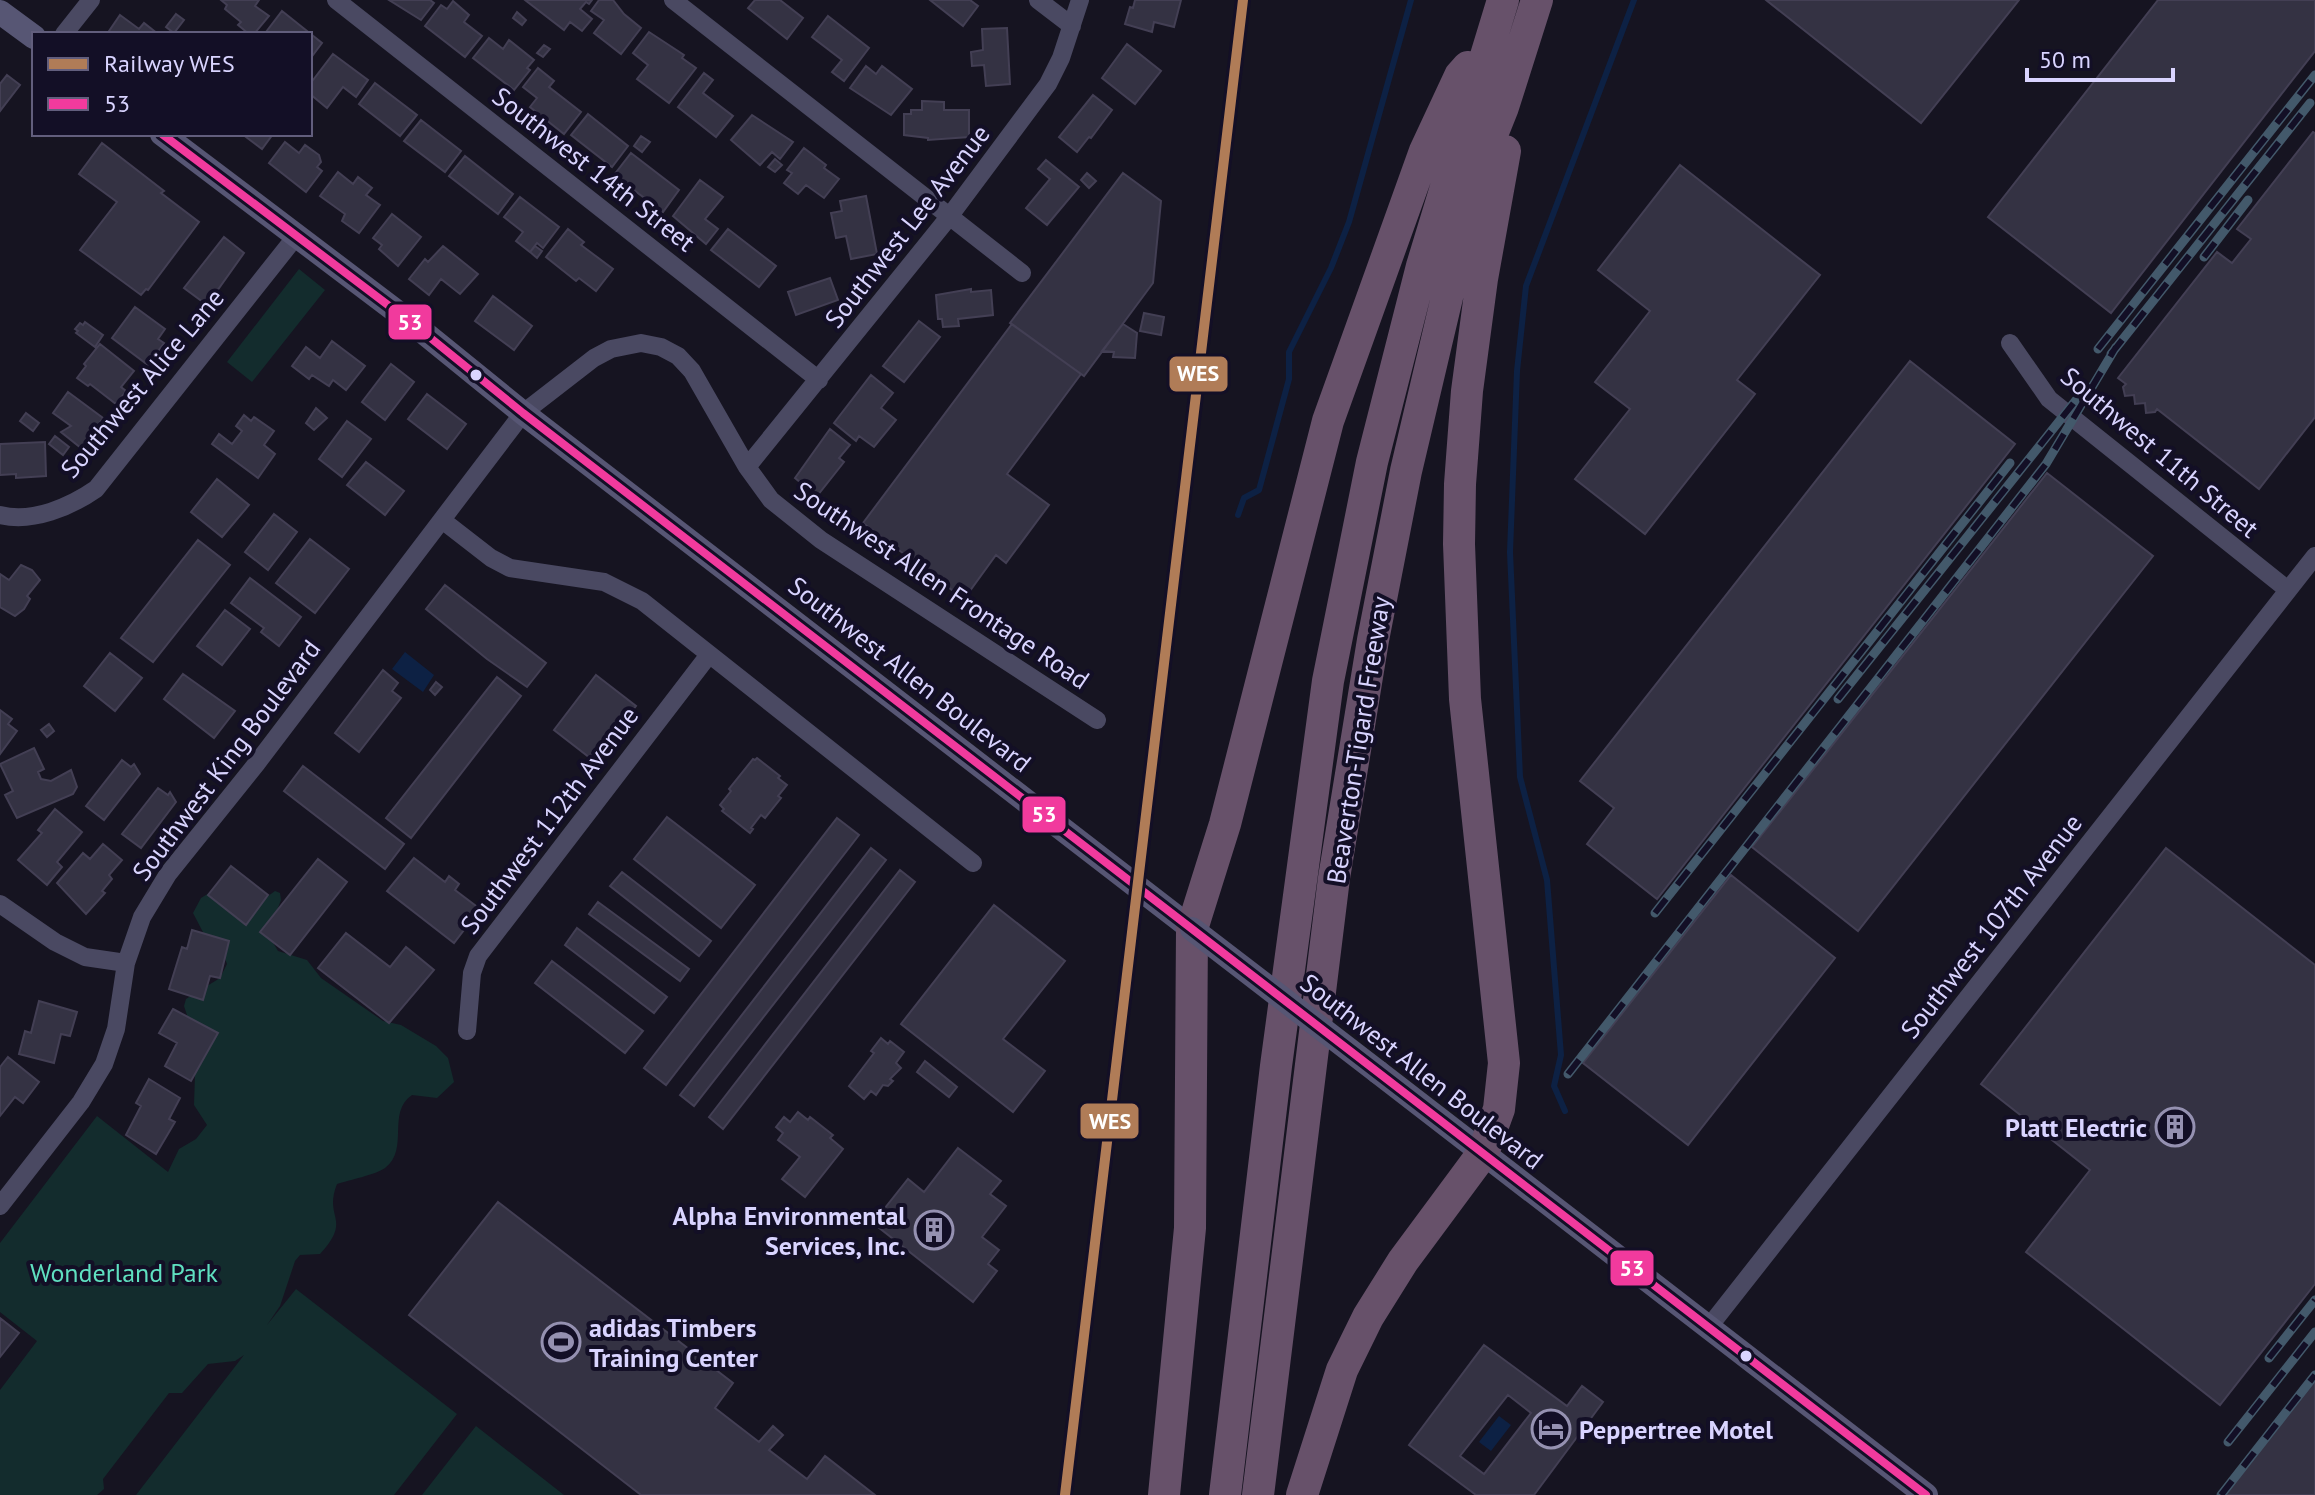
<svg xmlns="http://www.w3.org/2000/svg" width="2315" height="1495" font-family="'PT Sans',sans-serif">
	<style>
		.green { fill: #132c2d }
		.water { fill: #0d2144 }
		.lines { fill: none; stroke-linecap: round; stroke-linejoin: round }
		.stream { stroke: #0d2144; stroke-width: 6 }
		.building { fill: #343243; stroke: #433f54; stroke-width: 2; fill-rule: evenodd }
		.street { stroke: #4a4962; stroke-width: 18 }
		.secondary { stroke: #575674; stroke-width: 24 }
		.highway { stroke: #67516a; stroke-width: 32 }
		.rail-casing { stroke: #43596b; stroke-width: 9 }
		.rail { stroke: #130f26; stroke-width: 6; stroke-dasharray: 18; stroke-linecap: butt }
		.secondary-bridge { stroke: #575674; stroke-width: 24 }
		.bus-1-casing { stroke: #130f26; stroke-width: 14 }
		.bus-1 { stroke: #f13a9d; stroke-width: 8 }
		.rail-1-casing { stroke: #130f26; stroke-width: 16 }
		.rail-1 { stroke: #b07c57; stroke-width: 10 }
		.bus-dot { fill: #d9d4ff; stroke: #130f26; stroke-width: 3 }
		.labels { text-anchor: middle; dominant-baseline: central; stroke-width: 8; stroke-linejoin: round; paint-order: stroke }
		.street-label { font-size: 26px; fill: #d9d4ff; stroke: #130f26 }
		.poi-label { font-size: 26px; font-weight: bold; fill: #d9d4ff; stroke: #130f26; text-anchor: end }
		.park-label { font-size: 26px; fill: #5fe0c0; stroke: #130f26 }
		.line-badge { stroke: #130f26; stroke-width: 3 }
		.badge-label { font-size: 22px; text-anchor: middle; font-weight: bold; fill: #fff }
	</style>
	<rect width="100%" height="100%" fill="#161421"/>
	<path class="green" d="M299,269l26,21 -73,92 -25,-20z
		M214,890l35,20 26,-19 5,2 1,7 -11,28 2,13 6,10 29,9 14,18 62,43 18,4 35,21 12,12 6,24 -17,16 -25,-3c-26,18 -2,54 -27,73 -10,7 -36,12 -48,16 -14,35 16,34 -17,70l-20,1 -5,6 -15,45 -13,19 29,-36 161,125 -63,81h-258l108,-140 -9,6 -27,3 -26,29h-13l-66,86 1,10 -7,6h-97v-105l37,-49 -37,-29v-69l97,-127 71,56 11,-23 17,-10 11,-14 -13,-20 1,-30 -9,-26 2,-31 -4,-12 2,-7 34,-21 7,-14 -7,-19 -15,-9 -12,-23 8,-15z
		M476,1426l88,69h-142z"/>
	<path class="water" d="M405,652l29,23 -11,17 -31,-23z
		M1499,1416l12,9 -20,26 -12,-9z"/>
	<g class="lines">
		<path class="stream" d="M1238,515l6,-17 15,-8 30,-111v-27l42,-84 18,-46 62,-222
			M1565,1111l-11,-25 7,-31 -14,-175 -27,-103 -10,-225 7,-181 9,-85 108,-286"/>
	</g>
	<path class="building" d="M221,0h38l-4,6 14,10 -15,18h-5l-11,-9 3,-3 -16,-13 2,-4z
		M389,0h41l4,3 -13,17z
		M525,0h67l-3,4 -3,-2 -6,7 12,10 -10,12 -12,-9 -6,8z
		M599,0h14l11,14 17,14 -20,26 -27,-21 10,-13 -13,-9z
		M755,0h25l23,18 -16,21 -39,-31z
		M930,0h40l8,6 -15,20z
		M1135,0h46l-7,27 -20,-5 -2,10 -27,-8 5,-17 3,1z
		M1766,0h253l-98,123z
		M2158,0h157v51l-204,262 -123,-96z
		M453,1l16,14 -5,7 18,14 -17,21 -40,-31 16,-21 6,4z
		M282,11l40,32 -12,16v-25h-41l-3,-2z
		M517,12l9,8 -4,5 -9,-7z
		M176,14l8,6 -10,13 -8,-6z
		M120,15l19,14 5,-6 14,11h-51z
		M828,16l41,32 -25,33 -12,-9 10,-12 -30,-23z
		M1007,28l3,56 -24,2 -2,-21 -12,1 -1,-14 12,-2 -1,-21z
		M649,32l35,23 -2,3 14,10 -27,35 -32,-24 11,-14 -15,-12z
		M489,38l14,11 6,-9 25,20 -7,8 3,2 -16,20 -41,-32z
		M1127,44l34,27 -26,33 -33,-26z
		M544,45l6,4 -7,8 -6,-4z
		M333,54l35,26 -12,17 -13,-10 -16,21 -17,-14v-10z
		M866,66l10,8 6,-8 30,23 -21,26 -41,-27z
		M538,68l16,13 -5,6 32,25 -17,22 -34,-27 7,-9 -14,-11z
		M704,73l9,7 -10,13 30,23 -17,21 -38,-30z
		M7,75l13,10 -20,26v-27z
		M375,83l42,32 -17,21 -41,-32z
		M1093,95l19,15 -21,28 -2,-1 -12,15 -18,-15z
		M922,101l22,1v8h25v27l-41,3v-2l-24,-3v-21h7v-4h11z
		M588,114l40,32 -16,21 -41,-32z
		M752,115l41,27 -13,17 -8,-7 -12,13 -29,-25z
		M421,120l40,31 -16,21 -41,-31z
		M2313,132l2,1v284l-56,72 -102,-80 -2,3 -9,1 -1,-10 -10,1 -1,-9 -9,1 -2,-9 3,-3 -8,-6 99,-126 15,11 19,-24 -14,-10z
		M242,134h31l-11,15z
		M641,136l9,6 -8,10 -8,-6z
		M285,142l14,11 6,-8 14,10 2,7 -4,5 5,4 -16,21 -37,-29z
		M102,143l62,48 -3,2 38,29 -51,68 -2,-1 -5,6 -61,-45 37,-48 -38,-28z
		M804,148l22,17 -2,3 15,11 -15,19 -18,-13 -8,9 -14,-11 8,-10 -5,-3z
		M631,153l48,37 -16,22 -49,-37z
		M465,156l48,38 -15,20 -49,-38z
		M775,159l7,6 -7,7 -7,-5z
		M1046,160l33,27 -32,38 -21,-17 24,-29 -12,-10z
		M1680,165l140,110 -83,105 18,14 -110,140 -70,-55 55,-70 -35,-27 55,-71 -52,-41z
		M338,172l15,12 5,-7 14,11 -6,7 14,10 -21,28 -17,-12 3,-7 -25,-18z
		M1087,173l9,8 -7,7 -8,-8z
		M1123,173l38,28 -8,82 -69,93 -74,-53z
		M700,180l23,17 -18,22 13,10 -12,15 -33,-28z
		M866,196l11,58 -26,5 -5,-23 -10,2 -5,-25 11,-2 -2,-10z
		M520,197l39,30 -16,21 -6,-5 -7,9 -14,-11 7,-9 -19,-15z
		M392,214l29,23 -23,29 -19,-17 3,-4 -9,-7z
		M568,229l16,13 -3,3 32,24 -17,22 -17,-13 -3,3 -30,-24z
		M728,229l48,37 -17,21 -48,-37z
		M224,237l20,16 -37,52 -23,-17z
		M443,246l35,28 -18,20 -19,-15 -12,16 -20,-16 16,-20 3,3z
		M535,246l7,5 -5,7 -7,-6z
		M830,278l8,22 -42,15 -8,-23z
		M971,289v3l20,-2 2,25 -35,4 1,7 -16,1 -1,-8h-4l-2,-24z
		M493,296l39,30 -18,24 -39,-29z
		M135,307l30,22 -7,10 6,4 -16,22 -36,-27z
		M1144,313l20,4 -3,18 -21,-4z
		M919,321l21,16 -36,45 -21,-16z
		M85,322l18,13 -8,12 -19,-14 2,-2 -3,-2 5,-6 3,2z
		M1012,324l69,50 -74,100 42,31 -43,58 -10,-8 -32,44 -101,-76z
		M1123,324l14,9 -2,25 -22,-1 1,-5 -12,-1z
		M332,341l33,25 -19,24 -13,-10 -4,6 -17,-11 -3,4 -17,-13 14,-19 14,11z
		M100,344l34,27 -13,16 5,4 -10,13 -26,-20 -2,2 -11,-8 9,-12 -2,-2z
		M1910,361l105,83 -358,455 -70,-55 27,-36 -34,-27z
		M391,364l23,18 -29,38 -23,-18z
		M871,375l22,18 -12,15 15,12 -22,27 -15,-11 -3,5 -22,-18z
		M68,392l35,26 -22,30 -20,-16 10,-6 -18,-13z
		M427,394l39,30 -19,25 -39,-30z
		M316,408l11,10 -13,12 -8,-7z
		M26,413l13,10 -6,8 -13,-10z
		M244,415l7,6 3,-4 20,14 -10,14 11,9 -17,24 -46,-34 7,-10 13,10 10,-13 -6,-5z
		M347,421l24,18 -29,38 -23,-18z
		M830,429l20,16 -11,13 5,4 -27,34 -22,-18z
		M55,436l14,11 -6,8 -14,-11z
		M45,442l1,34 -30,2v-4l-16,1v-31z
		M366,462l38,29 -19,24 -38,-30z
		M2047,473l106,83 -295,375 -106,-84z
		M217,479l32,26 -27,32 -31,-25z
		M274,514l23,18 -29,38 -23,-18z
		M861,527l17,12 -3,4 -17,-12z
		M310,539l39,30 -34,44 -39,-30z
		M198,540l32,25 -77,97 -32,-24z
		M21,565l11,5 8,10 -13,16 3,3 -6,10 -9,7 -15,-9v-33l9,6z
		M250,578l51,39 -22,29 -18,-14 3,-4 -33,-25z
		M445,585l101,78 -19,24 -40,-28 -61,-50z
		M225,610l25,19 -28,36 -25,-19z
		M110,653l32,25 -27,33 -31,-25z
		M383,670l15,13 -6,8 9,7 -42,54 -24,-19z
		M183,674l52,37 -21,27 -50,-39z
		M596,675l40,31 -42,55 -40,-31z
		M497,677l24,19 -110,142 -25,-20z
		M436,682l6,5 -7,8 -5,-5z
		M0,710l12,9 -4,5 9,7 -17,23z
		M49,724l5,7 -7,6 -6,-7z
		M34,748l10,21 -6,3 3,7 10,2 20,-11 6,17 -4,7 -56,24 -12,-23 8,-4 -13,-27z
		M757,758l23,18 -2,2 9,7 -9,11 3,2 -16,20 -4,-3 -10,13 2,1 -3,4 -28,-22 2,-2 -4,-4 11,-14 -2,-2 24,-30 2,1z
		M122,760l9,7 3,-3 6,10 -36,46 -18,-14z
		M303,766l101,78 -19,25 -101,-78z
		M158,788l10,7 2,-3 6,10 -35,46 -19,-14z
		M55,809l27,23 -25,30 5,5 -15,18 -29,-25 24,-27 -4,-3z
		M667,817l88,68 -34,43 -87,-69z
		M837,818l22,17 -193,250 -22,-17z
		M103,844l19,16 -13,15 3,4 -10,12 3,2 -19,21 -29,-31 26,-30 7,6z
		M871,848l15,12 -192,246 -14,-11z
		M2166,848l149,117v319l-95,121 -194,-153 64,-82 -109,-86z
		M414,858l31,24 4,-6 10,8 -4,6 25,19 -26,34 -67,-52z
		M318,859l29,23 -57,73 -30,-23z
		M231,866l37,29 -22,30 -38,-30z
		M900,870l15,12 -192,247 -14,-12z
		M622,872l89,69 -12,15 -89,-70z
		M1731,875l104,83 -147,187 -105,-82z
		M598,902l91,67 -9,12 -91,-67z
		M994,905l71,56 -62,78 42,32 -32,41 -112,-88z
		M577,928l90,69 -13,16 -89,-68z
		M192,930l37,11 -9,37 -10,-2 -7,24 -34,-11 13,-42 5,2z
		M346,933l44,34 16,-20 28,23 -45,53 -71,-55z
		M552,961l91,70 -18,22 -90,-70z
		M39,1001l38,11 -7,24 -9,-2 -7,29 -35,-9 6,-23 6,2z
		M173,1009l45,24 -27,48 -26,-15 12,-23 -18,-10z
		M881,1038l7,6 2,-3 14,11 -8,11 5,5 -11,11 3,2 -5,5 -5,-1 -7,10 -5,-4 -7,8 -15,-13 25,-33 -3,-2z
		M8,1057l31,25 -16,21 -8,-6 -15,19v-49z
		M925,1061l32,26 -8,10 -32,-25z
		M149,1079l31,19 -11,21 6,3 -19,32 -30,-19 15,-29 -5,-3z
		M798,1112l10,8 2,-3 23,18 -3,3 13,11 -38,48 -23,-18 18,-22 -22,-17 5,-7 -7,-6 8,-10 6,5z
		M958,1148l43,33 -11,13 16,12 -24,31 17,13 -11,14 9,7 -24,31 -100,-79 35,-44 16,13z
		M498,1202l235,181 -18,25 44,34 14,-16 10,9 -14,15 38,29 18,-23 50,39h-234l-232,-180z
		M0,1318l19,15 -19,24z
		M1484,1345l83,61 15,-20 21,16 -69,93h-58l-67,-50zM1508,1395l23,18 -47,61 -24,-18z
		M2315,1380v115h-91z"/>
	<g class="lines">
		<path class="street" d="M336,0l483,380
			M673,0l349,273
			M1038,0l34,26
			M64,34l27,-34
			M2010,343l39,56 239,191
			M747,467l202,-250 99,-133 13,-26 19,-58
			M0,515c33,8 70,-8 96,-26l201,-254
			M442,520l49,38 19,10 94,14 38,19 331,262
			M0,904l55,38 30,15 41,6
			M467,1031l5,-58 6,-17 230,-300
			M0,1206l81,-104 23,-38 12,-35 10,-66 16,-46 26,-43 89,-111 266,-350 71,-55 17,-9 30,-6 20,4 17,9 14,15 55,96 24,33 50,40 276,180
			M1708,1328l607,-772"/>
		<path class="secondary" d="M0,12l34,25
			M162,134l255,193 106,86 669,516
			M1378,1072l548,423"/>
		<path class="highway" d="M1164,1495l26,-267 2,-299 33,-105 103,-403 97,-270 35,-75 8,-9
			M1225,1495l51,-429 52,-385 44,-219 50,-196 81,-266
			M1258,1495l76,-617 39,-238 33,-169 42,-178 37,-141 18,-45 34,-107
			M1302,1495l40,-125 26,-53 35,-56 80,-108 16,-44 5,-46 -39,-364 -6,-155 1,-60 7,-93 15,-112 23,-128"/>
		<defs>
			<path id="rail" d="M2204,257l44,-57
				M2098,349l217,-274
				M2111,354l199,-251
				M1838,699l242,-304
				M1655,913l355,-450
				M1568,1074l478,-610 70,-117
				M2269,1358l46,-58
				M2228,1442l87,-110
				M2221,1495l94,-120"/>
		</defs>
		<use href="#rail" class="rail-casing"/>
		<use href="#rail" class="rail"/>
		<path class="secondary-bridge" d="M1192,929l186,143"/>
		<defs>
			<path id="bus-1" d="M162,134l255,193 106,86 1403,1082"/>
		</defs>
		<use href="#bus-1" class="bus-1-casing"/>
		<use href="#bus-1" class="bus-1"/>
		<defs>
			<path id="rail-1" d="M1065,1495l178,-1495"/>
		</defs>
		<use href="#rail-1" class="rail-1-casing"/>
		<use href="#rail-1" class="rail-1"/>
	</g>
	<defs>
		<symbol id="building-ring" viewBox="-11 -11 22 22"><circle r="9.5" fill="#130f26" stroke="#9591b1" stroke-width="1.5"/><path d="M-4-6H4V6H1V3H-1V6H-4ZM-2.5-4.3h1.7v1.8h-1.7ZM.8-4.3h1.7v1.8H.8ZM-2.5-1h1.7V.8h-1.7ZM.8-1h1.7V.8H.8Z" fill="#9591b1"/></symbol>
		<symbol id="stadium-ring" viewBox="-11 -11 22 22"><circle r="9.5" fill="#130f26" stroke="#9591b1" stroke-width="1.5"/><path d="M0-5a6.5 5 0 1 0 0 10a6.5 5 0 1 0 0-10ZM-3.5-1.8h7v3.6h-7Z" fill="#9591b1"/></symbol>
		<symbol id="hotel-ring" viewBox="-11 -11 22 22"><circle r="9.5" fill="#130f26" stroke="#9591b1" stroke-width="1.5"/><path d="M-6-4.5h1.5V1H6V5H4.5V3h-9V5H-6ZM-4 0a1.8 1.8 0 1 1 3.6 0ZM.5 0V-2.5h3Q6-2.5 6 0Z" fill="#9591b1"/></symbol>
	</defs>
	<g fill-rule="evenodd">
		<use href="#building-ring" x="2153" y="1105" width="44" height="44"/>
		<use href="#building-ring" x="912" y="1208" width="44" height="44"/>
		<use href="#stadium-ring" x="539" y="1320" width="44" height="44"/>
		<use href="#hotel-ring" x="1529" y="1407" width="44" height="44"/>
	</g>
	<g class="bus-dot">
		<circle cx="476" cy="375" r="7"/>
		<circle cx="1746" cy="1356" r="7"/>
	</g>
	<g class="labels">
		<g class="street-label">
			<text transform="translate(594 169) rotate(38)">Southwest 14th Street</text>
			<text transform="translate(907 226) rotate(-52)">Southwest Lee Avenue</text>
			<text transform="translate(142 383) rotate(-50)">Southwest Alice Lane</text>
			<text transform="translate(2160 452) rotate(40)">Southwest 11th Street</text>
			<text transform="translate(942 585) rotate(34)">Southwest Allen Frontage Road</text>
			<text transform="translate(910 674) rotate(38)">Southwest Allen Boulevard</text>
			<text transform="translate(1358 740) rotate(-81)">Beaverton-Tigard Freeway</text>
			<text transform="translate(226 760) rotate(-53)">Southwest King Boulevard</text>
			<text transform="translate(549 820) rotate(-53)">Southwest 112th Avenue</text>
			<text transform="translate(1991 926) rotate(-52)">Southwest 107th Avenue</text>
			<text transform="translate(1422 1071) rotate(38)">Southwest Allen Boulevard</text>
		</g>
		<g class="poi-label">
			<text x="2147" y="1127">Platt Electric</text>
			<text x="906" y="1215">Alpha Environmental<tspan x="906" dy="30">Services, Inc.</tspan></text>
			<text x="589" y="1327" text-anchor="start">adidas Timbers<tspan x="589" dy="30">Training Center</tspan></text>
			<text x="1579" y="1429" text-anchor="start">Peppertree Motel</text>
		</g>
		<g class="park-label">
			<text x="124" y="1272">Wonderland Park</text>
		</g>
	</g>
	<g class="line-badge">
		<rect x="387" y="303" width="46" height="38" rx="8" fill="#f13a9d"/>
		<rect x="1168" y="355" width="61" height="38" rx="8" fill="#b07c57"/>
		<rect x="1021" y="795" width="46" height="39" rx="8" fill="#f13a9d"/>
		<rect x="1079" y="1102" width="61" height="38" rx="8" fill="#b07c57"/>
		<rect x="1609" y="1249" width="46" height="38" rx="8" fill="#f13a9d"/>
	</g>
	<g class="badge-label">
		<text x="410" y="330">53</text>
		<text x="1198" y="381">WES</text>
		<text x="1044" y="822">53</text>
		<text x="1110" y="1129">WES</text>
		<text x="1632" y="1276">53</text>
	</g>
	<rect x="32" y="32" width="280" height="104" fill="#130f26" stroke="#625e7d" stroke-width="2"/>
	<rect x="48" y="58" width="40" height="12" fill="#b07c57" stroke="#625e7d" stroke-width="2"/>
	<text x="104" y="72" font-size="24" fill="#d9d4ff">Railway WES</text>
	<rect x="48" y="98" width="40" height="12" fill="#f13a9d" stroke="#625e7d" stroke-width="2"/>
	<text x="104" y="112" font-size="24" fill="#d9d4ff">53</text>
	<path d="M2027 68v12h146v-12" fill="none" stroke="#d9d4ff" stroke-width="4"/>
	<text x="2039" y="68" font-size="24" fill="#d9d4ff" stroke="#130f26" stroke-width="6" paint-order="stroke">50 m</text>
</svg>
